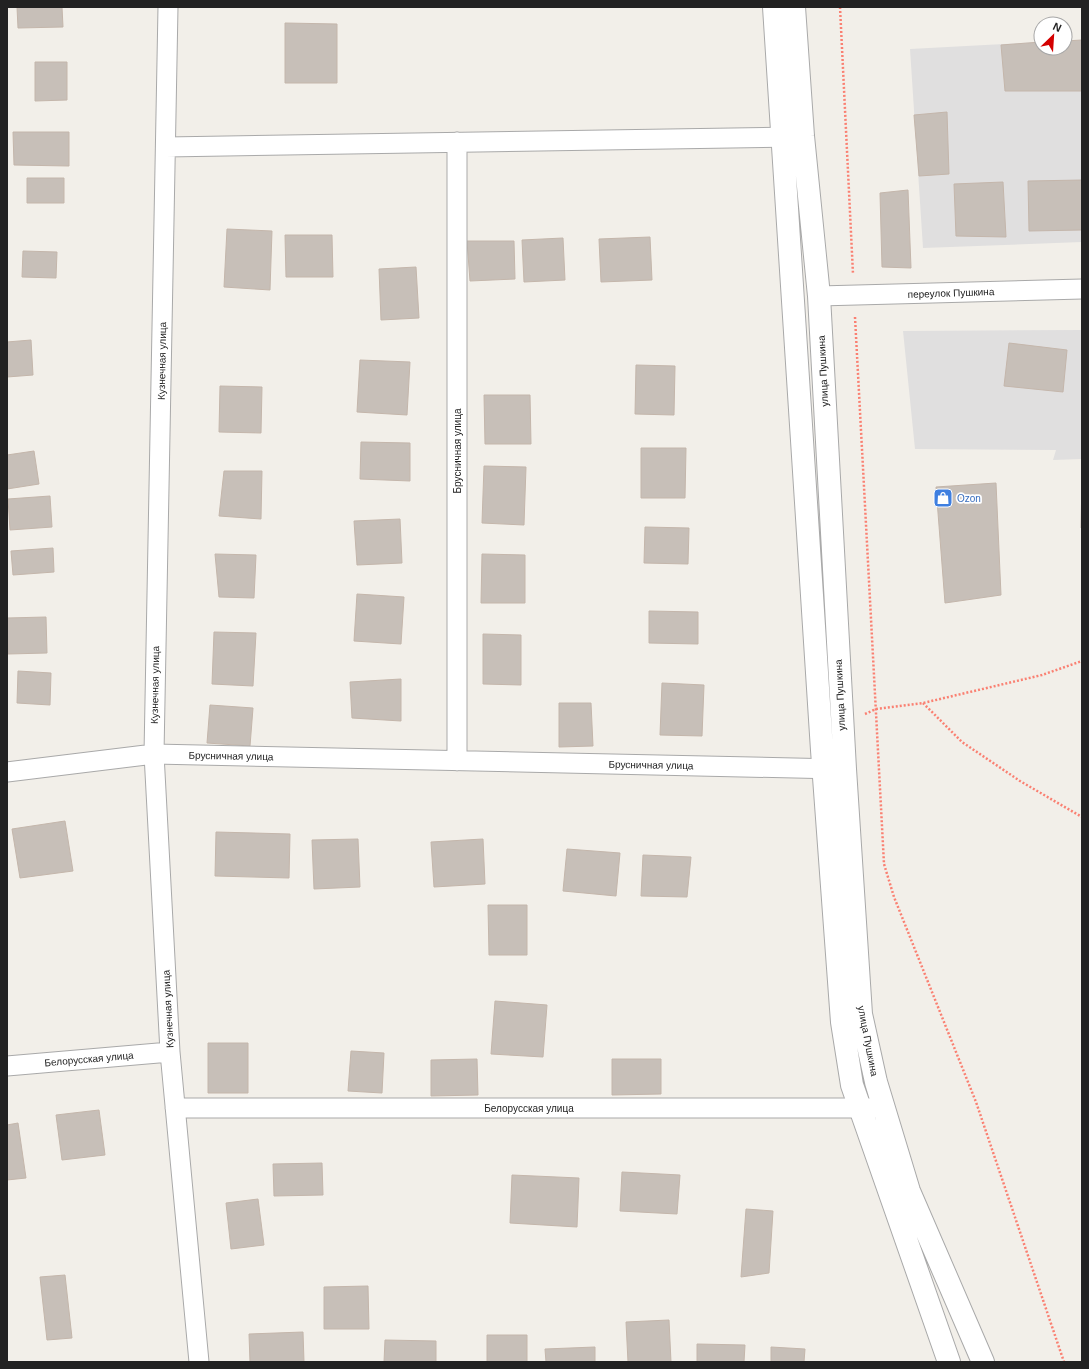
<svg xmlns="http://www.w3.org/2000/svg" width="1089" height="1369" font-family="Helvetica,sans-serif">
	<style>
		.residential { fill: #e0dfdf }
		.building { fill: #c7bfb8; stroke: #c4b6ab }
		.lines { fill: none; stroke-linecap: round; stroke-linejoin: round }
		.minor-casing { stroke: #a9a9a9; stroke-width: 21 }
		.tertiary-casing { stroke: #a9a9a9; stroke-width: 24 }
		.path { stroke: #fa8072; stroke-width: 2.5; stroke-dasharray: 2 2; stroke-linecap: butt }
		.minor { stroke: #fff; stroke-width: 19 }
		.tertiary { stroke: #fff; stroke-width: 22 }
		.labels { text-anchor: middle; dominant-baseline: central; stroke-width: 3.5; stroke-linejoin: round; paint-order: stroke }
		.street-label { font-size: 10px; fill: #222; stroke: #fff }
		.shop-label { font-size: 10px; fill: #366cbe; stroke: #fff; text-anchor: start }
	</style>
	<rect width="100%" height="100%" fill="#f2efe9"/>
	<path class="residential" d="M1082,40v202l-159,6 -13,-199 131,-7v6h24z
		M1082,330v129l-29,1 3,-10 -141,-1 -12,-118z"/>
	<path class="building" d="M17,7h45l1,20 -45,1z
		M285,23l52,1v59h-52z
		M1082,40v51h-77l-4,-46 40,-3v6h24v-7z
		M35,62h32v38l-32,1z
		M947,112l2,62 -30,2 -5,-61z
		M13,132h56v34l-55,-1z
		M27,178h37v25h-37z
		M1082,180v50l-53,1 -1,-50z
		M1003,182l3,55 -50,-1 -2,-52z
		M908,190l3,78 -29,-1 -2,-74z
		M227,229l45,2 -2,59 -46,-3z
		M285,235h47l1,42h-47z
		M650,237l2,43 -51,2 -2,-43z
		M563,238l2,42 -41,2 -2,-42z
		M467,241h47l1,38 -45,2z
		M23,251l34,1 -1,26 -34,-1z
		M416,267l3,51 -38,2 -2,-51z
		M31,340l2,35 -26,2v-35z
		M1009,343l58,7 -4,42 -59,-6z
		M360,360l50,2 -3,53 -50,-3z
		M636,365l39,1 -1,49 -39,-1z
		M220,386l42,1 -1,46 -42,-1z
		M484,395h46l1,49h-46z
		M361,442l49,1v38l-50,-2z
		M641,448h45l-1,50h-44z
		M34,451l5,33 -32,5v-34z
		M484,466l42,1 -2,58 -42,-2z
		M224,471h38l-1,48 -42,-3z
		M1082,480v48h-1z
		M996,483l5,112 -56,8 -9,-116z
		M50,496l2,31 -42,3 -2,-31z
		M400,519l2,44 -45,2 -3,-44z
		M645,527l44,1 -1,36 -44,-1z
		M53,548l1,24 -41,3 -2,-24z
		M215,554l41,1 -2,43 -35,-1z
		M482,554l43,1v48h-44z
		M357,594l47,3 -3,47 -47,-3z
		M649,611l49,1v32l-49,-1z
		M46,617l1,36 -39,1 -1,-36z
		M214,632l42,1 -3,53 -41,-2z
		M483,634l38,1v50l-38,-1z
		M18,671l33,2 -1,32 -33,-2z
		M401,679v42l-49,-3 -2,-36z
		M662,683l42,2 -2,51 -42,-1z
		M559,703h32l2,43 -34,1z
		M210,705l43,3 -3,38 -43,-3z
		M65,821l8,50 -53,7 -8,-49z
		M216,832l74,2 -1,44 -74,-2z
		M358,839l2,48 -46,2 -2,-49z
		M483,839l2,45 -51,3 -3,-45z
		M567,849l53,4 -4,43 -53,-5z
		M643,855l48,2 -4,40 -46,-1z
		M488,905h39v50h-38z
		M495,1001l52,4 -4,52 -52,-3z
		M208,1043h40v50h-40z
		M351,1051l33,2 -2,40 -34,-2z
		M477,1059l1,36 -47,1v-36z
		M612,1059h49v35l-49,1z
		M99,1110l6,45 -43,5 -6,-45z
		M18,1123l8,55 -19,2v-55z
		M322,1163l1,32 -49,1 -1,-32z
		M622,1172l58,3 -3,39 -57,-3z
		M512,1175l67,3 -2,49 -67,-4z
		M258,1199l6,46 -33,4 -5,-46z
		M746,1209l27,2 -4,62 -28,4z
		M65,1275l7,63 -25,2 -7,-63z
		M368,1286l1,43h-45v-42z
		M669,1320l2,42h-43l-2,-40z
		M303,1332l1,30h-54l-1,-28z
		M487,1335h40v27h-40z
		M385,1340l51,1v21h-52z
		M697,1344l48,1 -1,17h-47z
		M595,1347v15h-49l-1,-13z
		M771,1347l34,2 -1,13h-33z"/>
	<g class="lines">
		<defs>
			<path id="minor" d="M168,7l-14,747 16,298 29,310
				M166,147l630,-10
				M819,296l263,-7
				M457,761v-619
				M7,772l147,-18 684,15
				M7,1066l163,-14
				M175,1108h699"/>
			<path id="tertiary" d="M774,7l48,743 20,272 10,63 97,277
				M794,7l9,129 16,160 26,473 16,245 15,68 33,109 74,171"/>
		</defs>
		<use href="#minor" class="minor-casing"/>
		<use href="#tertiary" class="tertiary-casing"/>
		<path class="path" d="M840,7l13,267
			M855,317l29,547 10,33 82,205 88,260
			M923,703l39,39 58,39 62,36
			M865,714l11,-5 47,-6 119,-28 40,-14"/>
		<use href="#minor" class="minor"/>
		<use href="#tertiary" class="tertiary"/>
	</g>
	<defs>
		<symbol id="shop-square" viewBox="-11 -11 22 22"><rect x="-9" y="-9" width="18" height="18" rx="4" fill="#3f7fe0" stroke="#fff"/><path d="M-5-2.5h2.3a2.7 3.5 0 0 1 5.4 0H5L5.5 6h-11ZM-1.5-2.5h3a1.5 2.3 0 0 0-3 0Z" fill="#fff"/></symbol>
	</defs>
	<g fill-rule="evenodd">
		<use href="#shop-square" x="932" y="487" width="22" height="22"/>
	</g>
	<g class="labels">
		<g class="street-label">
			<text transform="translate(951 293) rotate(-2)">переулок Пушкина</text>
			<text transform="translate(162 361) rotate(-89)">Кузнечная улица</text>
			<text transform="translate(823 371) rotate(-93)">улица Пушкина</text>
			<text transform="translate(457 451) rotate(-90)">Брусничная улица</text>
			<text transform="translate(155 685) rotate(-89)">Кузнечная улица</text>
			<text transform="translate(840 695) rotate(-93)">улица Пушкина</text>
			<text transform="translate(231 756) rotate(1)">Брусничная улица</text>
			<text transform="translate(651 765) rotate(1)">Брусничная улица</text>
			<text transform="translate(168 1009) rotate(-93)">Кузнечная улица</text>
			<text transform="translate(868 1041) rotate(79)">улица Пушкина</text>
			<text transform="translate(89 1059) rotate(-5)">Белорусская улица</text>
			<text x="529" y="1108">Белорусская улица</text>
		</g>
		<g class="shop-label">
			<text x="957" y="498">Ozon</text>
		</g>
	</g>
	<rect width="1089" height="1369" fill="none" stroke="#222222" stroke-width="16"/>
	<g transform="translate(1053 36) rotate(25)"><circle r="19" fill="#ffffff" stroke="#a7a7a7"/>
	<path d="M0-3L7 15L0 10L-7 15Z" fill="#d40000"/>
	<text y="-6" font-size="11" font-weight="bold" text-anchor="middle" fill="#222222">N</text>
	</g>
</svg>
